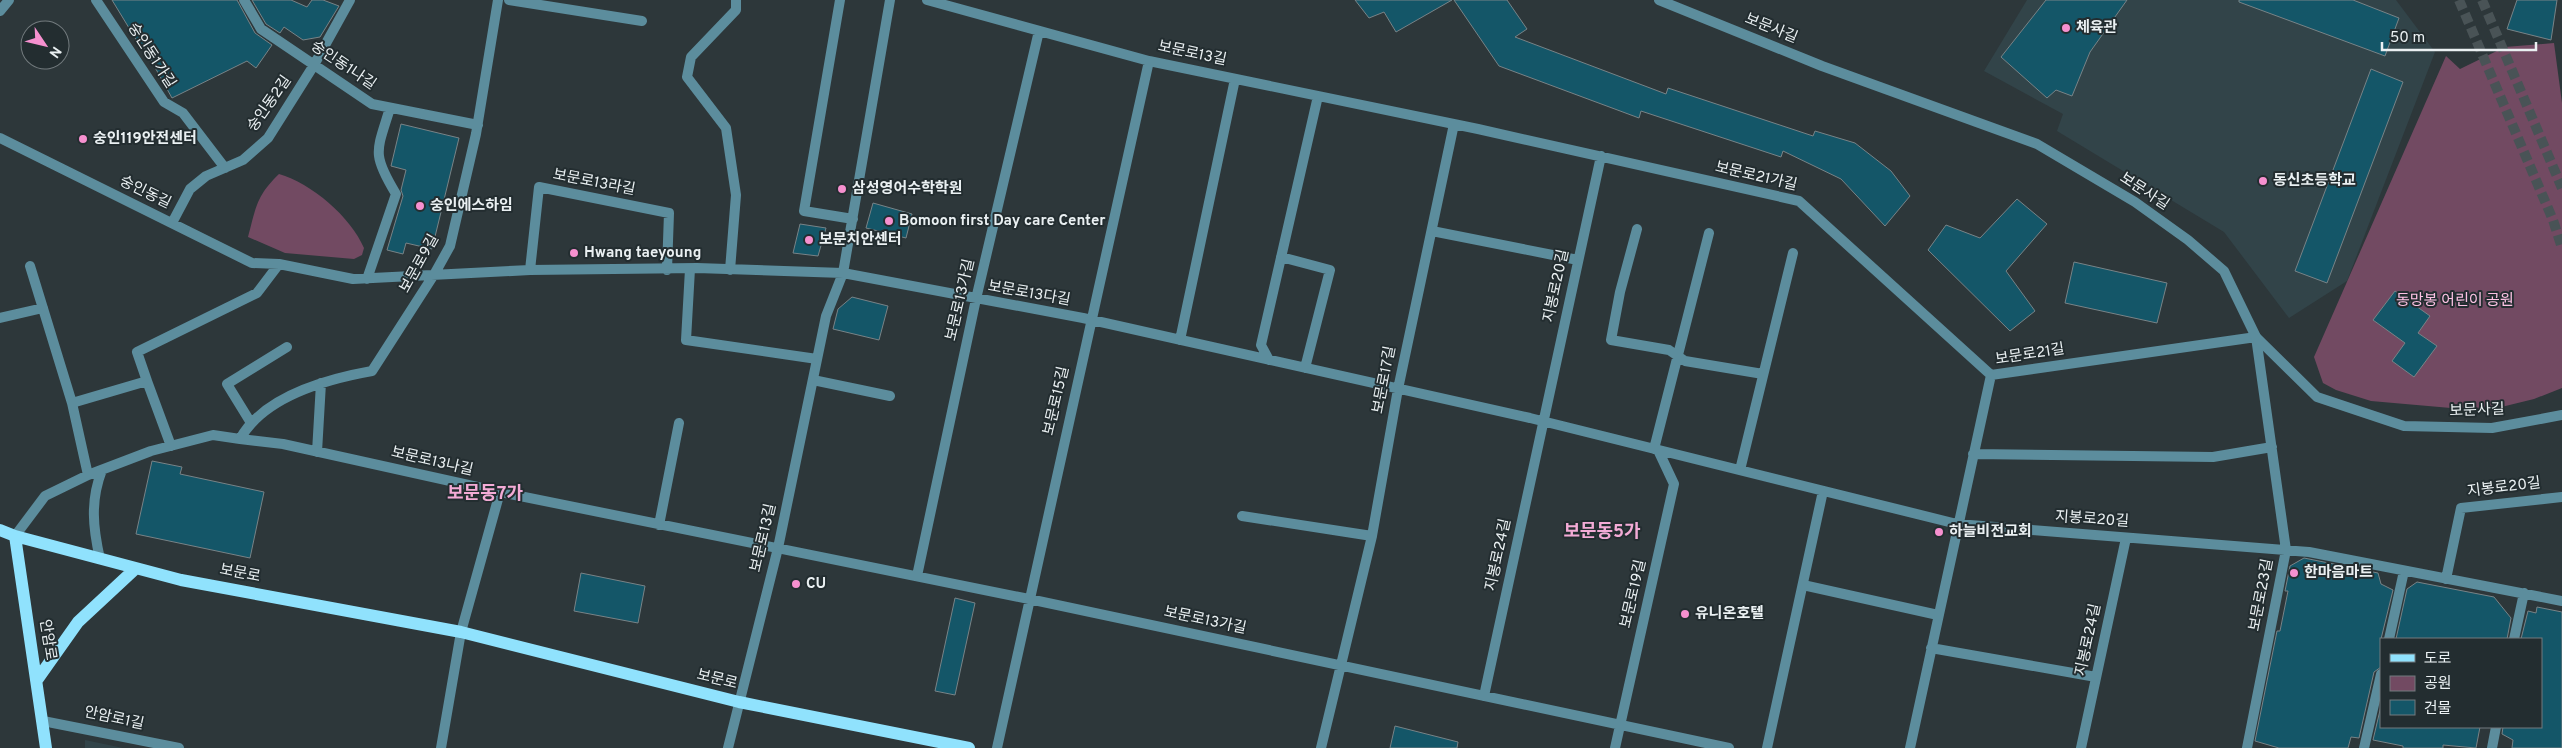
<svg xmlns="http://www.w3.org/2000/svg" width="2562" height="748" font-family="Overpass,'Noto Sans KR',sans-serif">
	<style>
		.built { fill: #324449 }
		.green { fill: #724a62 }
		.building { fill: #145668; stroke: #788387 }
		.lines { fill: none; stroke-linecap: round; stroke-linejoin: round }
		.secondary-tunnel { stroke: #495356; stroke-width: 10; stroke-dasharray: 10 5; stroke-linecap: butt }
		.minor { stroke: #5c8d9d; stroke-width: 10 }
		.tertiary { stroke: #5c8d9d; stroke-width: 10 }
		.primary { stroke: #90e2fd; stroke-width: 12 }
		.poi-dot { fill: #f690cf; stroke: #232d30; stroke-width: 2 }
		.labels { text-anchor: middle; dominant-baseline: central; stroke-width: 4; stroke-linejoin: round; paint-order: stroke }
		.poi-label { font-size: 15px; font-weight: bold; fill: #eaf0f2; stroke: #232d30; text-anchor: start }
		.street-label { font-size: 15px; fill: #eaf0f2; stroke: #232d30 }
		.park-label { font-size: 15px; fill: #fcc1e3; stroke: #232d30 }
		.quarter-label { font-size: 18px; font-weight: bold; fill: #f3abd6; stroke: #232d30 }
	</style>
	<rect width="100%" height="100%" fill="#2d373a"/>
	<path class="built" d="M2027,0h369l39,52 -88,229 -58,37 -65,-86 -167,-101 6,-17 -79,-43z
		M85,740l38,8h-38z"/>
	<path class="green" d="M2554,43l8,60v285l-28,11 -49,12 -114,-10 -35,-11 -13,-7 -9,-26 132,-301 14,13 45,-22z
		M279,174c32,9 72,43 85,74l-2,7 -8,4 -69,-6 -37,-16c8,-29 8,-41 31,-63z"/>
	<path class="building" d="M112,0h125l18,33 17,12 -16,23 -9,-7 -75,37 -30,-54 -2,2z
		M252,0h39l16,7 5,-7h11l16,6 -19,31 -17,3 -19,-13 -4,6 -14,-9z
		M1355,0h97l-56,32 -12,-20 -15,6z
		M1454,0h53l20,29 -12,8 151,57 2,-6 145,48 2,-5 40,12 36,28 19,25 -25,30 -44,-47 -58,-28 -2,6 -140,-46 -2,7 -140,-52z
		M2046,0h81l-37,52 -18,44 -16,-6 -9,8 -46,-41z
		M2239,0h114l46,18 -14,38 -146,-54z
		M2517,0h40l-6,40 -44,-11z
		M2371,69l32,13 -76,201 -32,-12z
		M401,124l58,14 -27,111 -26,-6 -3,11 -16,-4 16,-54 -2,-6 5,-20 -15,-4z
		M2017,199l30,25 -41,47 29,40 -25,20 -82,-81 18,-25 34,13z
		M873,203l39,11 -6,24 -40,-10z
		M800,224l26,4 -8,28 -25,-3z
		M2074,262l93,21 -10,40 -92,-20z
		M2395,291l35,25 -12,17 19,13 -23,31 -22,-16 13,-18 -32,-23z
		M852,297l36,9 -9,34 -46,-11 5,-20z
		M152,461l30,6 -2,7 84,18 -14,66 -114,-24z
		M2304,558l74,15 3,11 12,6 -12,49v28l-7,5 -15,66 -8,-1 -3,11h-69l-24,-7 22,-110h3l8,-40h-3l5,-25z
		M581,573l64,13 -7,37 -64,-12z
		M2417,582l77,15 17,21 -4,21h-111l11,-50z
		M955,598l20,5 -20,92 -20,-4z
		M2537,607l25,5v136h-50l1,-8 -11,-6 1,-7h38v-88h-20l7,-28 8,2z
		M2381,706v21h99l-4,21 -33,-3v3h-40v-2l-30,-6z
		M1395,726l63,16 -1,6h-67z"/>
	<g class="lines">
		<path class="secondary-tunnel" d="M2459,0l94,220 9,28
			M2482,0l80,188"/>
		<path class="minor" d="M96,0l68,102 19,11 42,55
			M244,0l17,29 111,75 106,21
			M509,0l133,21
			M840,0l-36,211 49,8
			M927,0l222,61 329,68 321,72 192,174
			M0,11l9,-11
			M0,138l252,125 27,1 74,15 177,-9 167,-2 146,5 240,45 447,100 427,106 352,28 253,49
			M172,223l18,-34 16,-13 37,-16 25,-22 46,-73 36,-65
			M1637,229l-17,63 -9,48 58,10 16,11 78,13
			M1432,231l146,29
			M1281,257l49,13 -25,98
			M30,266l42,137 16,72
			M690,269l-4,71 131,19
			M530,270l9,-83 130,26 -2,57
			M730,270l6,-75 -10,-67 -39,-51 4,-20 45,-47v-10
			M367,279l29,-85c-25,-41 -19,-43 -6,-86
			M0,318l43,-10
			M1180,340l55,-261
			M1269,360l-8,-15 57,-249
			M1991,375l265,-38 30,213 -39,198
			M813,380l77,16
			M147,381l24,65
			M72,403l75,-22 -10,-29 120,-59 22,-29
			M251,423l-24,-39 60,-37
			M240,439c24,-43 87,-60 132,-68l63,-98 15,-27 26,-112 22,-134
			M1654,449l55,-216
			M317,452l4,-69
			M1973,454l240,3 59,-10
			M1740,470l53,-217
			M1242,516l130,20
			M659,525l20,-102
			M15,536l30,-40 43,-21 63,-24 62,-16 27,4 43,5 217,48 529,107 700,149
			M100,559c-7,-31 -10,-58 2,-89
			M917,576l59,-277 63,-268
			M2446,579l15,-71 101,-11
			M1803,585l135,30
			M2389,639l15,-68
			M2514,639l10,-46
			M1931,648l165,29
			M1484,696l117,-540
			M43,721l136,27
			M441,748l20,-116 39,-140
			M728,748l50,-200 48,-232 17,-43 47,-273
			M997,748l152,-687
			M1321,748l51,-212 26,-147 56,-265
			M1615,748l59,-264 -16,-34
			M1767,748l56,-257
			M1910,748l81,-373
			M2081,748l45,-210
			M2364,748l17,-74
			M2492,748l4,-21"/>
		<path class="tertiary" d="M1659,0l163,66 215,78 98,58 53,38 36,31 32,66 61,60 87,29 88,2 70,-13"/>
		<path class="primary" d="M0,530l15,6 166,44 280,52 278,70 230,46
			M15,536l31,212
			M37,680l41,-58 57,-53"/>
	</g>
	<g class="poi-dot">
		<circle cx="2066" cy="28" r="5"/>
		<circle cx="83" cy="139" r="5"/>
		<circle cx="2263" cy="181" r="5"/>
		<circle cx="842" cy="189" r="5"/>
		<circle cx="420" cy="206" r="5"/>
		<circle cx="889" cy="221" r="5"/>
		<circle cx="809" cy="240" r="5"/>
		<circle cx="574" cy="253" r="5"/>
		<circle cx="1939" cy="532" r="5"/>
		<circle cx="2294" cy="573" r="5"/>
		<circle cx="796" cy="584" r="5"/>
		<circle cx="1685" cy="614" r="5"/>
	</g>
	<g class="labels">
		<g class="poi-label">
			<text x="2076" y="28">체육관</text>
			<text x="93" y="139">숭인119안전센터</text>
			<text x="2273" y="181">동신초등학교</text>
			<text x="852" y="189">삼성영어수학학원</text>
			<text x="430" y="206">숭인에스하임</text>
			<text x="899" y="221">Bomoon first Day care Center</text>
			<text x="819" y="240">보문치안센터</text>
			<text x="584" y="253">Hwang taeyoung</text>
			<text x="1949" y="532">하늘비전교회</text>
			<text x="2304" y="573">한마음마트</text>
			<text x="806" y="584">CU</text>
			<text x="1695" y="614">유니온호텔</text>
		</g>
		<g class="street-label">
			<text transform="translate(1771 29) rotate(22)">보문사길</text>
			<text transform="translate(1192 54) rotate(12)">보문로13길</text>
			<text transform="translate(151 56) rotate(57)">숭인동1가길</text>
			<text transform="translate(343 66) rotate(34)">숭인동1나길</text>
			<text transform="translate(270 104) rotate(-55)">숭인동2길</text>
			<text transform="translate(1756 177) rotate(13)">보문로21가길</text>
			<text transform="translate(594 183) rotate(11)">보문로13라길</text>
			<text transform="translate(2144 192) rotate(33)">보문사길</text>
			<text transform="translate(145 193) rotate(26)">숭인동길</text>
			<text transform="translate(420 264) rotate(-61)">보문로9길</text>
			<text transform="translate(1557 286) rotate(-78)">지봉로20길</text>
			<text transform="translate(1029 294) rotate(10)">보문로13다길</text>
			<text transform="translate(961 300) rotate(-77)">보문로13가길</text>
			<text transform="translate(2030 355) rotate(-9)">보문로21길</text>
			<text transform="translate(1385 380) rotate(-79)">보문로17길</text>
			<text transform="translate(1057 401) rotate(-77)">보문로15길</text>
			<text transform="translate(2477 411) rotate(-2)">보문사길</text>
			<text transform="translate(432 462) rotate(13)">보문로13나길</text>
			<text transform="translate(2504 488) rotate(-7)">지봉로20길</text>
			<text transform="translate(2092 520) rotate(4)">지봉로20길</text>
			<text transform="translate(764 538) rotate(-77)">보문로13길</text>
			<text transform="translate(1499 555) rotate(-78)">지봉로24길</text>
			<text transform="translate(240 574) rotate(11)">보문로</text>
			<text transform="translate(1634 594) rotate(-77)">보문로19길</text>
			<text transform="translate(2262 595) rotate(-79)">보문로23길</text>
			<text transform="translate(1205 621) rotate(12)">보문로13가길</text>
			<text transform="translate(47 640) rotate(81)">안암로</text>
			<text transform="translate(2089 640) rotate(-78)">지봉로24길</text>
			<text transform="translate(717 680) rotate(14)">보문로</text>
			<text transform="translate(114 719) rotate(12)">안암로1길</text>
		</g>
		<g class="park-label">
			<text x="2455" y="301">동망봉 어린이 공원</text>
		</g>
		<g class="quarter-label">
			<text x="485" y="494">보문동7가</text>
			<text x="1602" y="532">보문동5가</text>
		</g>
	</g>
	<rect x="2380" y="638" width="162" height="90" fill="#232d30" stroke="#737b7e"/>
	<rect x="2390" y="654" width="25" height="8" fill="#90e2fd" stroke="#737b7e"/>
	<text x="2424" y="663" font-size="15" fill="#eaf0f2">도로</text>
	<rect x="2390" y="676" width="25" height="15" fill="#724a62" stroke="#737b7e"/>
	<text x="2424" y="688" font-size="15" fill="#eaf0f2">공원</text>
	<rect x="2390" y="700" width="25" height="15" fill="#145668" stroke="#737b7e"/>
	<text x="2424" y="713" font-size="15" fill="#eaf0f2">건물</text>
	<g transform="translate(45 45) rotate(125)"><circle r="24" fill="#232d30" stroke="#737b7e"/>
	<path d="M0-4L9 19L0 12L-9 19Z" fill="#f690cf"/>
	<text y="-8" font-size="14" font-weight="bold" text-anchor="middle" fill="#eaf0f2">N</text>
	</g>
	<path d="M2382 42v8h154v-8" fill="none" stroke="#eaf0f2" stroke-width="2.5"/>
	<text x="2390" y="42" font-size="15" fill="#eaf0f2" stroke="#232d30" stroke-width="4" paint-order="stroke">50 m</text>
</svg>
